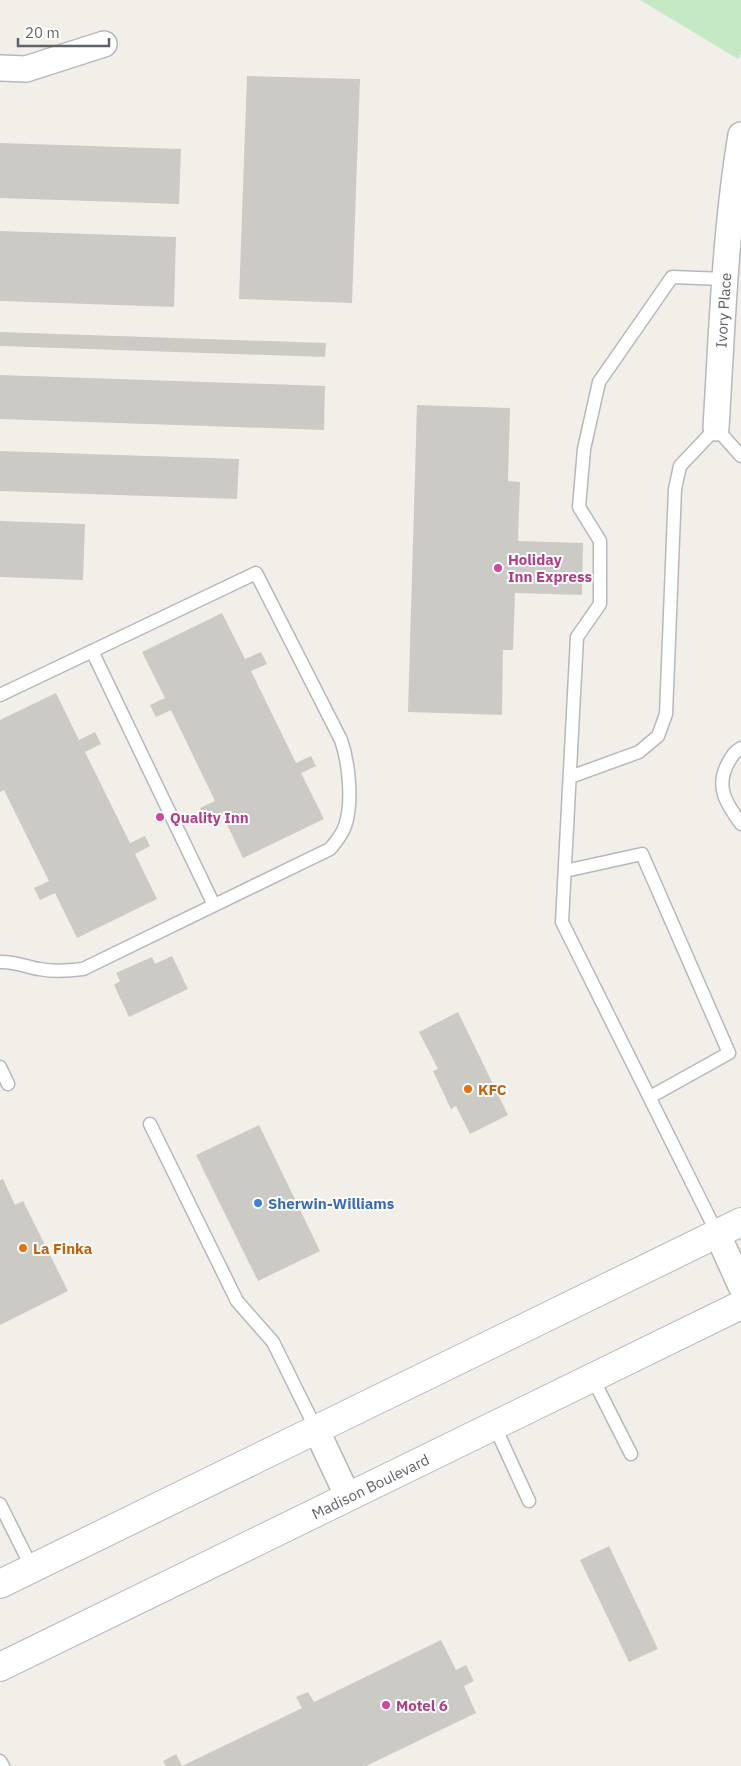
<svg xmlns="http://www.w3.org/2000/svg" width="741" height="1766" font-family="'IBM Plex Sans',sans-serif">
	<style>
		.green { fill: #c5e8c5 }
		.building { fill: #cccac5 }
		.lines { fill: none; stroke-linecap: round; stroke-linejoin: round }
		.lane-casing { stroke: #b5b8bc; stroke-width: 15 }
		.street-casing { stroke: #b5b8bc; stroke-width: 28 }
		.secondary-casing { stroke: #b6babf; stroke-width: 30 }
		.lane { stroke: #fff; stroke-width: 12 }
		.street { stroke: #fff; stroke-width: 25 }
		.secondary { stroke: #fff; stroke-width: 28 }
		.hotel-dot { fill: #d1479c; stroke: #fff; stroke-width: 2 }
		.food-dot { fill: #e8710a; stroke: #fff; stroke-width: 2 }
		.shop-dot { fill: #3f7fe0; stroke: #fff; stroke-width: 2 }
		.labels { text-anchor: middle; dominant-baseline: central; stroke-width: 4; stroke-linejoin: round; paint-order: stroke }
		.street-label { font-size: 15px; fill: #5f6368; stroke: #fff }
		.hotel-label { font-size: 15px; font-weight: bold; fill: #b23c85; stroke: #fff; text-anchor: start }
		.food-label { font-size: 15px; font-weight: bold; fill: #c56008; stroke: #fff; text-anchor: start }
		.shop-label { font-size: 15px; font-weight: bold; fill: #366cbe; stroke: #fff; text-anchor: start }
	</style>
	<rect width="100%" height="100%" fill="#f1efe8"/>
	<path class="green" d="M640,0h101v54l-3,5z"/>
	<path class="building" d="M247,76l113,3 -8,224 -113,-4z
		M0,143l181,6 -2,55 -179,-6z
		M0,231l176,6 -2,70 -174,-6z
		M0,332l326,11 -1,14 -325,-11z
		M0,375l325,11 -1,44 -324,-11z
		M417,405l93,3 -2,73 12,1 -2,59 65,2 -1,52 -67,-2 -2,57h-10l-1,65 -94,-3z
		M0,451l239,8 -2,40 -237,-8z
		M0,521l85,3 -2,56 -83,-3z
		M222,613l23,46 16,-7 6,12 -16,7 45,92 15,-7 5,10 -15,7 23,46 -81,39 -22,-46 -15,8 -6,-12 15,-7 -44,-91 -15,7 -6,-12 15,-7 -23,-46z
		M56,693l23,47 16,-8 6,12 -16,8 45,91 15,-7 5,10 -15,8 22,45 -80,39 -22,-45 -15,7 -6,-12 15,-7 -45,-91 -4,2v-72z
		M172,956l16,33 -59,28 -15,-32 6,-4 -4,-8 36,-16 3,7z
		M458,1012l50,103 -38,19 -14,-28 -5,3 -18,-38 5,-2 -19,-37z
		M259,1125l61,126 -62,30 -62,-126z
		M3,1179l12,26 8,-4 45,90 -68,34v-145z
		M609,1546l49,103 -29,13 -49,-102z
		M441,1640l15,30 10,-5 8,16 -10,5 12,27 -110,53h-184l120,-58 -6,-11 12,-5 6,10z
		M176,1754l6,12h-16l-3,-5z"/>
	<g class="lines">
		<defs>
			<path id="lane" d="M92,651l122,254
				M0,695l256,-122 85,167c8,23 12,63 4,86 -3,9 -9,16 -15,23l-247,120c-15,2 -29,3 -44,0 -13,-2 -25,-8 -39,-7
				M741,748c-7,4 -9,8 -13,15 -13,24 -2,40 13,61
				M570,777l69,-25 19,-16 8,-22 9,-225 5,-23 36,-38 25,28
				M565,871l77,-17 87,199 -79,44
				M0,1067l8,17
				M150,1124l87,177 36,41 43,87
				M717,1233l-155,-311 15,-285 23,-33v-63l-21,-34 5,-58 15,-67 73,-105 53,2
				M592,1377l39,77
				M495,1427l34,74
				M0,1504l32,64
				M0,1761l3,5"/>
			<g id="street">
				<path d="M0,68l26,1 78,-25"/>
				<path id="s1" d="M716,428c6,-98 9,-197 25,-293"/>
				<path d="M717,1233l24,53"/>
				<path d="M316,1429l32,68"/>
			</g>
			<g id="secondary">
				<path d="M0,1584l741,-362"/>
				<path id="s2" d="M0,1667l741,-362"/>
			</g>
		</defs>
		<use href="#lane" class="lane-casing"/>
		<use href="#street" class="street-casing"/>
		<use href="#secondary" class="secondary-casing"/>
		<use href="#lane" class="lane"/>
		<use href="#street" class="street"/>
		<use href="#secondary" class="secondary"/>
	</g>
	<g class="hotel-dot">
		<circle cx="498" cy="568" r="5"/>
		<circle cx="160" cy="817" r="5"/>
		<circle cx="386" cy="1705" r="5"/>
	</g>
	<g class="food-dot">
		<circle cx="468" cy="1089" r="5"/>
		<circle cx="23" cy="1248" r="5"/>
	</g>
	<circle class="shop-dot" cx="258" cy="1203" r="5"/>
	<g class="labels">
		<g class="street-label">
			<text stroke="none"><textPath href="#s1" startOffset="118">Ivory Place</textPath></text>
			<text stroke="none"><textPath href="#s2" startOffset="412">Madison Boulevard</textPath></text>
		</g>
		<g class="hotel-label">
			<text x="508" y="559">Holiday<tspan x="508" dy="17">Inn Express</tspan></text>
			<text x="170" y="817">Quality Inn</text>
			<text x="396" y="1705">Motel 6</text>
		</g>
		<g class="food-label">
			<text x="478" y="1089">KFC</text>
			<text x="33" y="1248">La Finka</text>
		</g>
		<g class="shop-label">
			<text x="268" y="1203">Sherwin-Williams</text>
		</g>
	</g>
	<path d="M18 38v8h91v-8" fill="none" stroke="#5f6368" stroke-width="2.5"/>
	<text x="25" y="38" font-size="15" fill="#5f6368" stroke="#ffffff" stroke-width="4" paint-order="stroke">20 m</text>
</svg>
